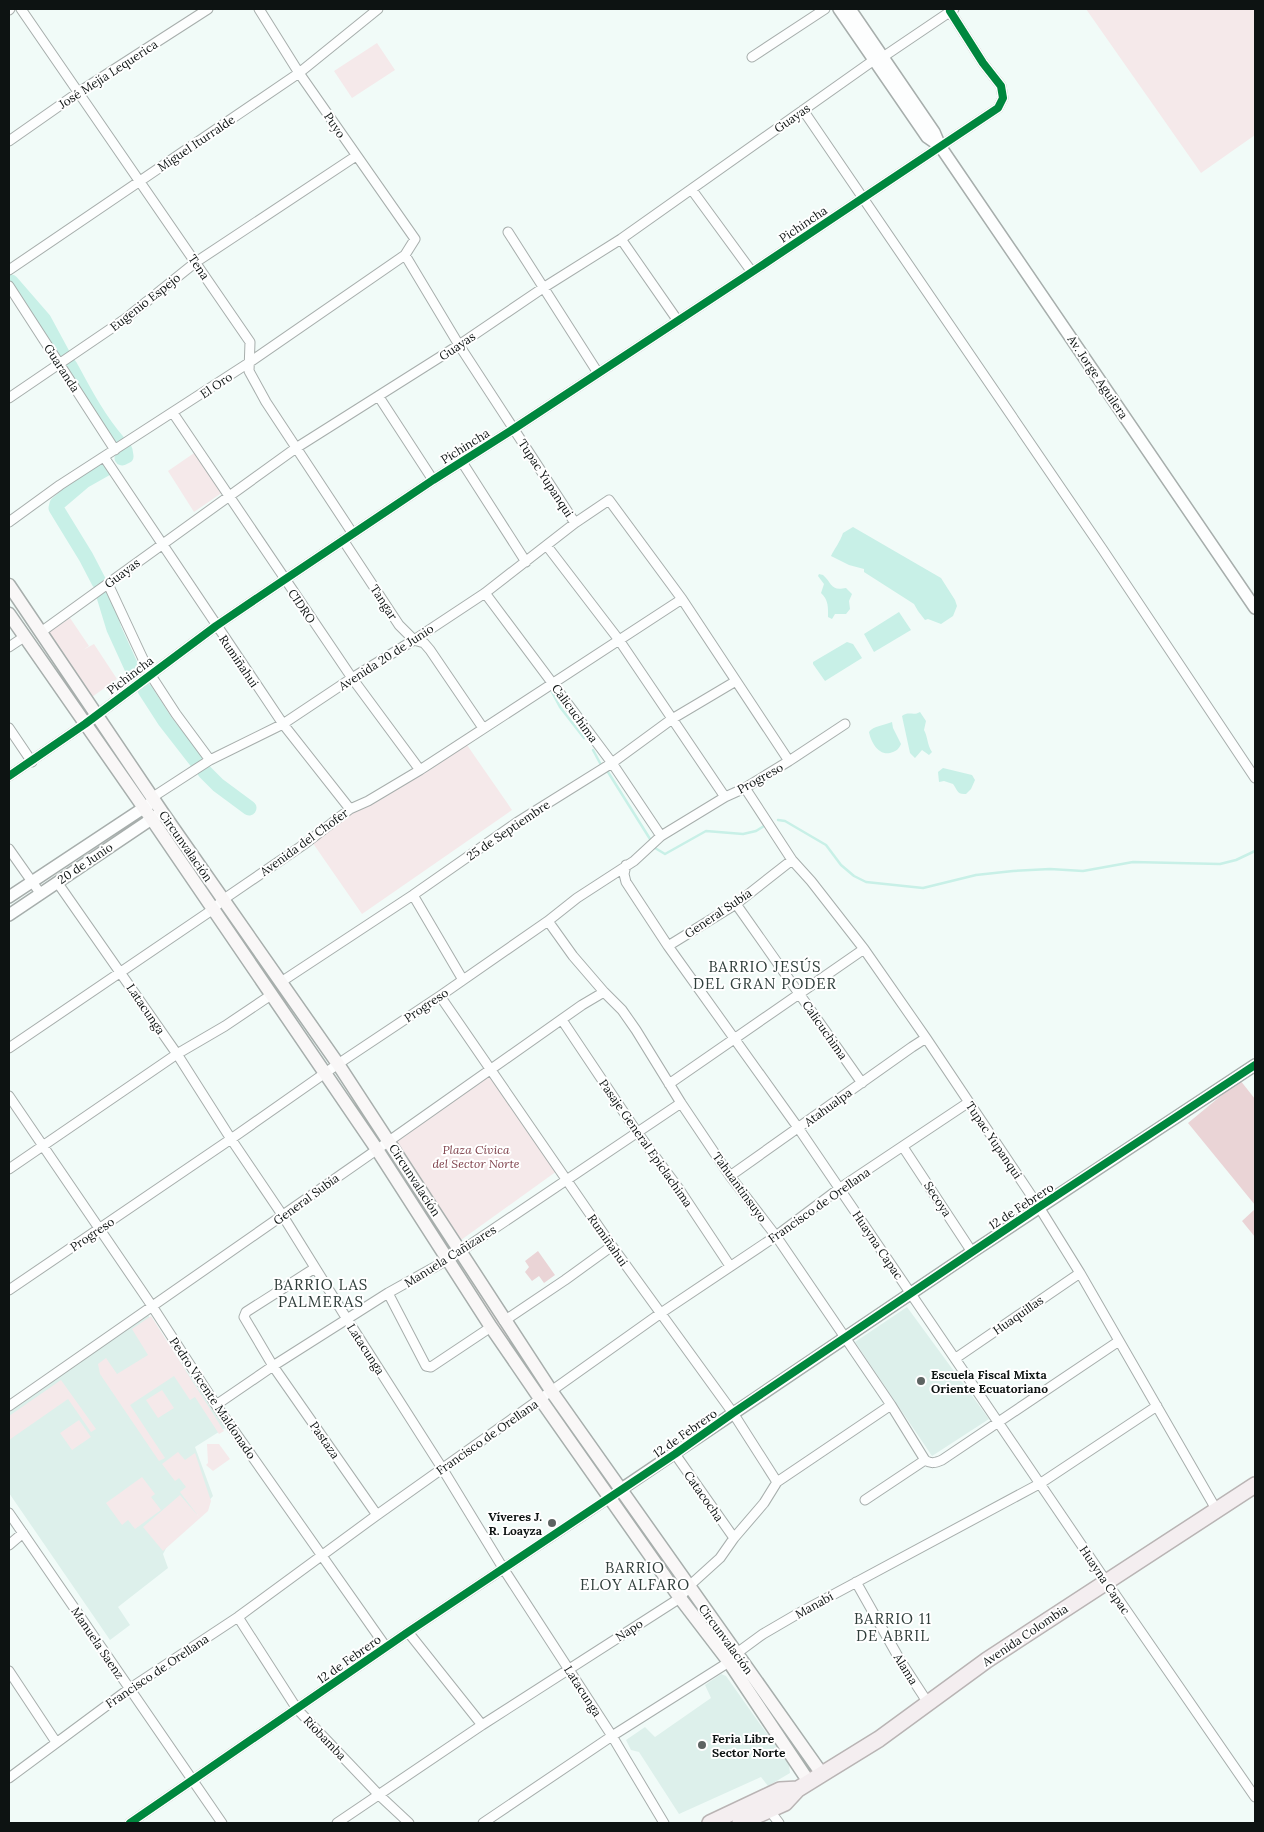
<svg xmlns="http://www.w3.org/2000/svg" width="1264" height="1832" font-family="Lora,serif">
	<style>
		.built { fill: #ddf0eb }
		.green { fill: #f5e9ea }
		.forest { fill: #ead4d6 }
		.water { fill: #c8f0e7 }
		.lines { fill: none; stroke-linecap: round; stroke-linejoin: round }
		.stream { stroke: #c8f0e7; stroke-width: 2.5 }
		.river { stroke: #c8f0e7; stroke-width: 15 }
		.minor-casing { stroke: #a7aeac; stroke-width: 11 }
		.tertiary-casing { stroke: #a7aeac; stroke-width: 14 }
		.secondary-casing { stroke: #a7aeac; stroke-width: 15 }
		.primary-casing { stroke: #b9b4b4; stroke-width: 18 }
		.minor { stroke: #fdfefe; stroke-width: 9 }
		.tertiary { stroke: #fdfefe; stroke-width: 11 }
		.secondary { stroke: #f9f7f7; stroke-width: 12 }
		.primary { stroke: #f4eef0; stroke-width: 15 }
		.cycleway-casing { stroke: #fff; stroke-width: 11 }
		.cycleway { stroke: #00873e; stroke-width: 8 }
		.poi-dot { fill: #5d6462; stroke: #fff; stroke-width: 2 }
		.labels { text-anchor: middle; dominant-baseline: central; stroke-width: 4; stroke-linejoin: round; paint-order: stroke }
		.street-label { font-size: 12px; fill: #0d1312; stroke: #fff }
		.park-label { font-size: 12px; font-style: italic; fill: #7e404a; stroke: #fff }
		.poi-label { font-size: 12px; font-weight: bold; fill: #0d1312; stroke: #fff; text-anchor: start }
		.quarter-label { font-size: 15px; letter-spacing: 1px; fill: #2f3d3a; stroke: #fff }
	</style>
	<rect width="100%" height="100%" fill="#f1fbf8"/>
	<path class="built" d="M907,1307l82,112 -57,37 -77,-114z
		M146,1312l79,116 -30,19 18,49 -32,37 -8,2 -10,19 5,14 -50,39 12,18 -20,15 -101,-147v-84z
		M721,1674l5,2 63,89 1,8 -22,13 -7,-9 -82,37 -40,-62 -8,-2 -5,-10 19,-13 10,10 56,-39 -6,-13z"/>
	<path class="green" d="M1086,9h169v126l-54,38z
		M377,43l18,27 -43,28 -18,-27z
		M197,451l26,41 -29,20 -26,-41z
		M70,618l19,28 -6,4 11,-6 23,35 -25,18 -43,-65z
		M467,745l45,65 -150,104 -52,-75 46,-33 14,-2z
		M489,1072l68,99 -96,69 -66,-101z
		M466,1260l81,127 -6,6 -81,-129z
		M151,1316l73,115 -5,3 -24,-37 -5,3 -16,-24 -44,29 35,53 -6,3 -59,-87 -2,-10 8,-6 11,16 31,-19 -16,-26z
		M61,1380l35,49 -5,3 -23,-33 -59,41v-24z
		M162,1390l12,18 -16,10 -12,-18z
		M79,1420l12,17 -19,13 -12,-17z
		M207,1444h12l11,15 -17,12 -7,-6 2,-2z
		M178,1452l7,8 10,-7 16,48 -3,10 -45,40 -20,-24 37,-32 19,22 -19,-25 6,-5 -7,-9 -4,3 -13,-17z
		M142,1477l13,17 -4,3 10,13 -26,19 -7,-9 -6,5 -16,-22z"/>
	<path class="forest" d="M1240,1080l15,19v106l-67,-82z
		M1255,1209v28l-13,-16z
		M538,1251l17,24 -11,8 -5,-7 -7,5 -7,-9 4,-5 -4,-6z"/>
	<path class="water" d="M853,527l88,51 14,22 2,6 -4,10 -12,8 -13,-5 -3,1 -7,-9 -4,-7 -50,-32v-3l-15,-4 -18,-9c4,-8 9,-14 12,-23z
		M819,574l4,1c10,9 7,16 23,13l6,6 -3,7 1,8 -4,5h-11l-3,5 -4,-2c0,-8 1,-17 -7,-24l3,-9 -6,-8z
		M899,612l12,18 -37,22 -10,-18z
		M847,642l6,2 9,14 -37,23 -12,-17v-2z
		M920,712l6,9 -2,9c4,7 3,15 8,22l-3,3 -7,-5 -7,8 -5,-5 -8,-37c6,-5 12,0 18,-4z
		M892,722l1,6 8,16c-2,4 -3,6 -8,8 -13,6 -22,-9 -24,-20 4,-6 16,-7 23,-10z
		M943,768l29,7 3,5 -4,9 -5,5c-9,1 -9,-5 -13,-10l-9,-3 -5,1 -1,-10z"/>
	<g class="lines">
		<path class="stream" d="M552,692l8,15 24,31
			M593,750l7,13
			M608,772l42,67
			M778,820l7,1 41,24 15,20 13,11 12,6 57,6 53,-13 37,-4 37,-2 33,2 50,-9 87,2 16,-4 19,-9
			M655,848l10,6 41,-23 37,3 13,-3 8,-5"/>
		<path class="river" d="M11,282l33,38 20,37
			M70,366c14,26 28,53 48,76
			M122,458l4,-2 -1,-6
			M99,582l-13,-25 -30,-49 1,-4 27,-23 23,-13
			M103,593l11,36 21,46
			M145,690l20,31 32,41
			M205,772l13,13 31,23"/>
		<defs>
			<path id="minor" d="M21,9l229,333 -1,29 17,31 87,132
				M9,10l1,-1
				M752,57l73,-48
				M883,57l71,-48
				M803,110l300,440 152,228
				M9,141l70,-49 129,-83
				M692,190l60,82
				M508,232l90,141
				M621,239l57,82
				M405,255l54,90 116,178
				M9,270l290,-197 79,-64
				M9,286l106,164
				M379,397l54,83
				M9,398l116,-79 71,-57 160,-106
				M173,413l179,265 68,92
				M104,457l179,267 67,85
				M462,462l64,100
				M9,522l51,-37 190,-123 155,-107 10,-16 -116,-166 -40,-64
				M343,540l56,85 15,15 10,3 6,7 53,78
				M547,546l72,94 106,157
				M108,584l42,90 26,40 34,46
				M485,593l127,170 49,73
				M41,632l255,-184 163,-103 84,-57 78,-49 253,-179
				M9,647l15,-10
				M9,728l23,34
				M9,776l76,-52 131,-98 68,-46 149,-100 82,-52 237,-156 246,-164 5,-10 -2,-12 -18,-23 -33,-52
				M745,788l47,72 19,21 53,68 62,89 113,169 41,66 136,236
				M153,797l57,-37 73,-36 69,-46 62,-38 71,-47 90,-70 34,-23 73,99 107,162
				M9,849l31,44
				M626,865l-2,9 2,8 42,64 131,183 307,452 149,216
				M57,882l120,172 54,85 52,77 64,103 95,149 61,100 109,168 52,87
				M413,895l50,85
				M736,904l126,179
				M548,921l25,35 31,36 18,18 14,20 45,73 49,73 46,60 115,169 34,55
				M668,946l68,-42 56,-44
				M281,982l132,-87 103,-72 96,-60 60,-44 64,-38
				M440,996l172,250 121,167 44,69
				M562,1020l75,112 42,57 51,77
				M9,1048l203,-138 12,-11 82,-56 44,-34 18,-8 52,-31 262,-171
				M669,1084l195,-135
				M9,1096l143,210 64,99 170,242
				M903,1147l69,105
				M9,1169l168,-115 48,-28 46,-31
				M730,1176l182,-129 14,-9
				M315,1268l-69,44 -2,5 29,49 104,149
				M9,1290l222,-151 107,-75 102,-68 108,-75 29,-23 57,-37 27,-25 64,-39 20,-9 44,-27 56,-37
				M388,1293l38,73 5,1 60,-40
				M504,1321l61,-41 47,-34
				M956,1358l124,-85
				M216,1405l57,-39 115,-73 61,-34 232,-156
				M9,1406c191,-133 383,-266 573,-401l22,-13
				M675,1454l59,84
				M925,1460c6,4 10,3 17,0l177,-119
				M865,1500l60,-40
				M9,1513l213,310
				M9,1545l14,-12
				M856,1582l44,78 28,43
				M238,1617l59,92 82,86 30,28
				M408,1632l74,93
				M9,1671l47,71
				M9,1778l120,-89 109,-72 139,-102 284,-202 115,-77 64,-48 129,-86
				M767,1807l12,16
				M130,1823l278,-191 206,-137
				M337,1823l145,-98 198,-127 8,-11 32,-29 14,-20 30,-35 13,-21 114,-77
				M483,1823l129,-87 117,-74 8,-9 26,-19 36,-21 242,-130 116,-77"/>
			<path id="tertiary" d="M839,9l88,128 13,9
				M850,9l84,123 6,14 315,462
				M9,897l142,-94
				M9,915l150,-101
				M620,1490l352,-238 283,-187"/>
			<path id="secondary" d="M9,585l153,227 176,252 214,328 270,382
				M9,614l142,204 225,330 115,179 50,73 139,198 49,64 80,120"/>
			<path id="primary" d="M710,1823l70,-33 18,-1
				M740,1823l45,-20 13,-14 81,-50 108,-79 268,-175"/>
		</defs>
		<use href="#minor" class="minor-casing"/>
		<use href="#tertiary" class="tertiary-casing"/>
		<use href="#secondary" class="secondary-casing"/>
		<use href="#primary" class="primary-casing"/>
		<use href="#minor" class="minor"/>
		<use href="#tertiary" class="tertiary"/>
		<use href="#secondary" class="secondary"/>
		<use href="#primary" class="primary"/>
		<defs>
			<path id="cycleway" d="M9,776l76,-52 131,-98 68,-46 149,-100 82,-52 237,-156 246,-164 5,-10 -2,-12 -18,-23 -33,-52
				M130,1823l278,-191 267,-178 58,-41 306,-206 216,-142"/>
		</defs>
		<use href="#cycleway" class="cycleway-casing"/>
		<use href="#cycleway" class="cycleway"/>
	</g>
	<g class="poi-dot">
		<circle cx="921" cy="1381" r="5"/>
		<circle cx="552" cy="1523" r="5"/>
		<circle cx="702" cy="1745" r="5"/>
	</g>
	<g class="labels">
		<g class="street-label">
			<text transform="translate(108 74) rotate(-33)">José Mejía Lequerica</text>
			<text transform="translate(792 118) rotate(-35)">Guayas</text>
			<text transform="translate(335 125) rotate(56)">Puyo</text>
			<text transform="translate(196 143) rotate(-34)">Miguel Iturralde</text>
			<text transform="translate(803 224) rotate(-34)">Pichincha</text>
			<text transform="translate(199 267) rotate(56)">Tena</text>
			<text transform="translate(145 302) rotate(-38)">Eugenio Espejo</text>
			<text transform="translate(457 346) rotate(-34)">Guayas</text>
			<text transform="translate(62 368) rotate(57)">Guaranda</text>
			<text transform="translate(1098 377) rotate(56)">Av. Jorge Aguilera</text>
			<text transform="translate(216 385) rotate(-34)">El Oro</text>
			<text transform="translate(465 446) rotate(-32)">Pichincha</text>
			<text transform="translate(546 478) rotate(57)">Tupac Yupanqui</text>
			<text transform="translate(122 573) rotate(-37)">Guayas</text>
			<text transform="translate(384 602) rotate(57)">Tangar</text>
			<text transform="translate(302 606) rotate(56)">CIDRO</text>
			<text transform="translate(386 657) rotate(-33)">Avenida 20 de Junio</text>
			<text transform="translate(239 661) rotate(56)">Rumiñahui</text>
			<text transform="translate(130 675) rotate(-37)">Pichincha</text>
			<text transform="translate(575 713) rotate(54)">Calicuchima</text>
			<text transform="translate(760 778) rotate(-29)">Progreso</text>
			<text transform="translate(508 830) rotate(-34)">25 de Septiembre</text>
			<text transform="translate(304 842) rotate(-36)">Avenida del Chofer</text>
			<text transform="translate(186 846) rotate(55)">Circunvalación</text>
			<text transform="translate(85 863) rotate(-34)">20 de Junio</text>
			<text transform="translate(718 913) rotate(-34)">General Subía</text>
			<text transform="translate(426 1005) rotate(-34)">Progreso</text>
			<text transform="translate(146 1009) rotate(56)">Latacunga</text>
			<text transform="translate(825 1030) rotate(55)">Calicuchima</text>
			<text transform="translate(828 1107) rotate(-36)">Atahualpa</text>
			<text transform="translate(994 1140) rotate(56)">Tupac Yupanqui</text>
			<text transform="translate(646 1143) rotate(55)">Pasaje General Epiclachima</text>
			<text transform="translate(415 1180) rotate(57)">Circunvalación</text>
			<text transform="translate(740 1187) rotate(54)">Tahuantinsuyo</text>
			<text transform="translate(306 1199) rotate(-36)">General Subía</text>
			<text transform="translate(938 1199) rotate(57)">Secoya</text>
			<text transform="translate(819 1205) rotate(-35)">Francisco de Orellana</text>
			<text transform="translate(1021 1206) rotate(-33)">12 de Febrero</text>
			<text transform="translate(92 1234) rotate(-34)">Progreso</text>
			<text transform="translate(608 1240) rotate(55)">Rumiñahui</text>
			<text transform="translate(878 1245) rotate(56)">Huayna Capac</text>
			<text transform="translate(450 1256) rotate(-32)">Manuela Cañizares</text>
			<text transform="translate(1018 1315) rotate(-35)">Huaquillas</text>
			<text transform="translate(366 1349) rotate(57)">Latacunga</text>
			<text transform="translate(213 1398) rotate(56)">Pedro Vicente Maldonado</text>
			<text transform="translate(685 1433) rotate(-35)">12 de Febrero</text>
			<text transform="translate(487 1437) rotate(-35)">Francisco de Orellana</text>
			<text transform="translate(325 1440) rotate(55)">Pastaza</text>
			<text transform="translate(704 1496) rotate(55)">Catacocha</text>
			<text transform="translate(1105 1580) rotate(56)">Huayna Capac</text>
			<text transform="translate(814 1605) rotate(-29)">Manabí</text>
			<text transform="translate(629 1630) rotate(-33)">Napo</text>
			<text transform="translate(1025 1635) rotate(-34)">Avenida Colombia</text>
			<text transform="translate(726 1639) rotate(54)">Circunvalación</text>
			<text transform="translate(98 1643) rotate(56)">Manuela Saenz</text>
			<text transform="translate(349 1659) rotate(-35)">12 de Febrero</text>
			<text transform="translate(906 1669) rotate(58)">Alama</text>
			<text transform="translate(157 1671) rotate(-34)">Francisco de Orellana</text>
			<text transform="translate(583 1691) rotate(57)">Latacunga</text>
			<text transform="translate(325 1738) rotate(46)">Riobamba</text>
		</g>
		<g class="park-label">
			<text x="476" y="1149">Plaza Cívica<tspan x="476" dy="14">del Sector Norte</tspan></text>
		</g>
		<g class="poi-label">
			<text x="931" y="1374">Escuela Fiscal Mixta<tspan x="931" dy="14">Oriente Ecuatoriano</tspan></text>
			<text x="542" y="1516" text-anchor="end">Víveres J.<tspan x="542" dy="14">R. Loayza</tspan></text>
			<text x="712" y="1738">Feria Libre<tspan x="712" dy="14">Sector Norte</tspan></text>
		</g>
		<g class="quarter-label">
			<text x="765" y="966">BARRIO JESÚS<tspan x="765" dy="17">DEL GRAN PODER</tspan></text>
			<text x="321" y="1284">BARRIO LAS<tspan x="321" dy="17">PALMERAS</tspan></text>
			<text x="635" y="1567">BARRIO<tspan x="635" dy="17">ELOY ALFARO</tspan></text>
			<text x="893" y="1618">BARRIO 11<tspan x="893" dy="17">DE ABRIL</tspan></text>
		</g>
	</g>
	<rect width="1264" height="1832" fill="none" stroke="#0d1312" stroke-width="20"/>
</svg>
